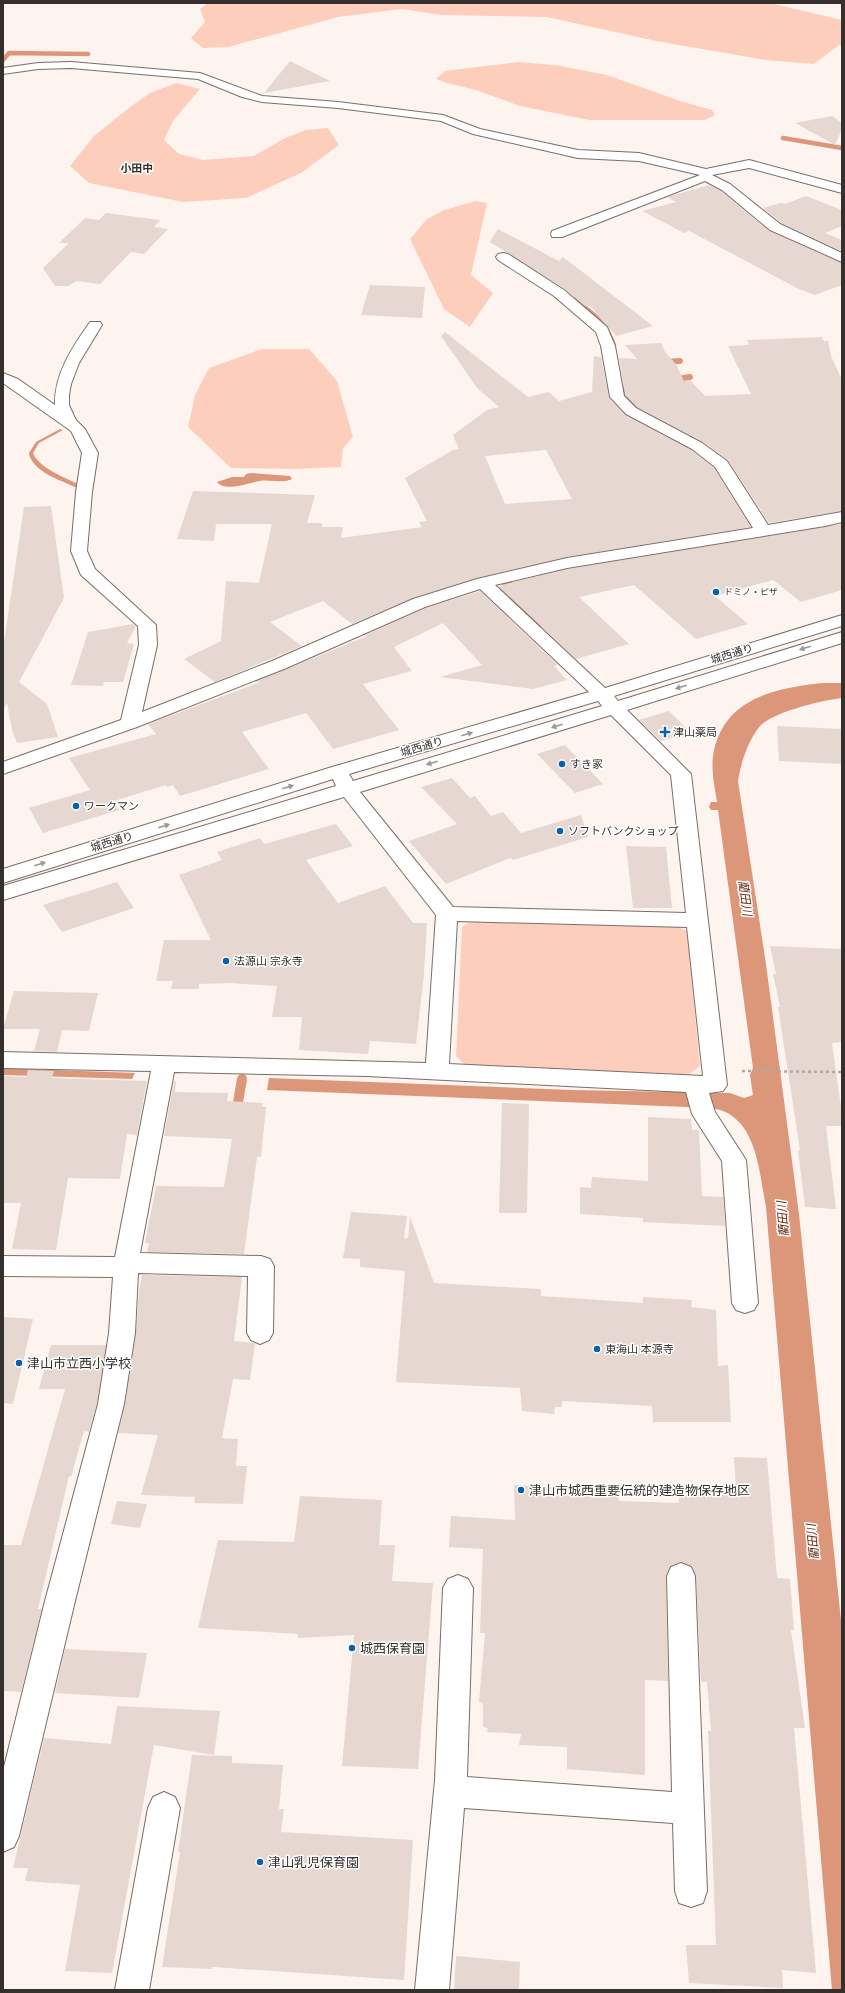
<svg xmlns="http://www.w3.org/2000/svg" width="845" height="1993" font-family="Roboto,'Noto Sans JP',sans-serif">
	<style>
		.green { fill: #fdcebc }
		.water { fill: #dc977b }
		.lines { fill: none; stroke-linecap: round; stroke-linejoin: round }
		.stream-far3 { stroke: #dc977b; stroke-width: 4.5 }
		.stream-far2 { stroke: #dc977b; stroke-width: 6 }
		.stream-far1 { stroke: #dc977b; stroke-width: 8 }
		.stream { stroke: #dc977b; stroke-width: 10 }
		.building { fill: #e6d7d1; fill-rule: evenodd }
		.minor-casing { stroke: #7b6d68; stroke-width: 2 }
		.path { stroke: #b0a9a5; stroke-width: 2.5; stroke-dasharray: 3 3; stroke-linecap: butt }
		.minor { fill: #fff; fill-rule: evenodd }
		.oneway { fill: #9a9796 }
		.poi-dot { fill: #0960ae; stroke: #fff; stroke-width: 1.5 }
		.labels { text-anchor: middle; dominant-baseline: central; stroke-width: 3; stroke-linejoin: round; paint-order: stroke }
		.far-poi-label { font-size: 9px; fill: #352f2d; stroke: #fff; text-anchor: start }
		.far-quarter-label { font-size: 11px; font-weight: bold; fill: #352f2d; stroke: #fff }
		.street-label { font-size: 11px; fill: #352f2d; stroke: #fff }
		.poi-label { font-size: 11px; fill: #352f2d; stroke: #fff; text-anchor: start }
		.water-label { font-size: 12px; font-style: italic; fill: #692a0d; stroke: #fff }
		.near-poi-label { font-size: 13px; fill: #352f2d; stroke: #fff; text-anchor: start }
	</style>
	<rect width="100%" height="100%" fill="#fdf4f0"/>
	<path class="green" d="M208,3h562l72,17v26l-3,-1 -25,19 -49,-4 -109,-19 -109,-24 -105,-2 -41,-6 -63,8 -110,30 -25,1 -12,-10 14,-16 -5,-13z
		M518,62l37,3 52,10 76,27 29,8 3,5 -10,5h-116l-69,-14 -44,-16 -29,-7 -11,-4 9,-8z
		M176,83l24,6 -27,32 -9,19 15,14 24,6 51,-4 31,-18 21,-8 22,-2 11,17 -38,28 -55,25 -63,4 -94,-19 -19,-17 24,-30 36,-29 20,-14z
		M476,201l11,2 -16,72 22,18 -23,34 -26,-18 -34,-70 17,-20 17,-9z
		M262,349h47l28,32 16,56 -10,11 -2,19 -47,2 -63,-1 -43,-41 7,-32 14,-27z
		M471,921l207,6 9,4 13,135 -13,10 -219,-8 -12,-12 6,-129z"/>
	<path class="water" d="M60,429l3,1 -24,13 -6,10c5,14 32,25 45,31l-1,4c-16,-8 -45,-16 -48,-35l7,-11z
		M252,473l38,3 2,3c-9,5 -22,0 -32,2 -10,1 -35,12 -43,1l15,-5h12l2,-3z
		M823,683h19v15c-19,2 -69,14 -82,28 -12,15 -19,36 -22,55l28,183 33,250 43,416v360h-10l-66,-783c-7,-36 -9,-93 -55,-99l-444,-18 2,-12 303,12 158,3 14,5 9,-3 -3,-20 3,-7 -35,-258h-7l-2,-3 2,-5h6c-2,-14 -6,-31 -4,-46 9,-57 61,-68 110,-73z
		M3,1068l132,5 -3,6 -129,-4z"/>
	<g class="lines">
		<path class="stream-far3" d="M3,60l6,-7 79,1
			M783,138l59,10"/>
		<path class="stream-far2" d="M573,300c18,12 33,24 40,45
			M663,362l17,-1
			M672,380l18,-3
			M633,405l-8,-7 -3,-9 14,-2"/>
		<path class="stream-far1" d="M508,583l-5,8 35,34"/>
		<path class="stream" d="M236,1114l6,-35"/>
	</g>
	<path class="building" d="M290,61l40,20 -66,12z
		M832,116l10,7v6l-7,16 -40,-22z
		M709,185l12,6 48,40 73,32v22l-27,10 -16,-6 -110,-58 -5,2 -42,-22 34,-9 -9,-5z
		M806,196l36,14v16l-17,7 17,7v11l-61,-28 -18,-15 18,-5 4,1z
		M106,213l54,7 -6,7 14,2 -24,25 -13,-2 -31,32 -23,-3 -9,5h-13l-12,-18 26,-25h-10l26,-25 14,2z
		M498,229l61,32 4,-4 90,69 -37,10 -26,-30h-5l-20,-17 -75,-47z
		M370,285l55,2 -3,31 -61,-3z
		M445,332l83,65 21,-5 10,9 33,-9 2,-36 7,1 8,41 16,17 66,35 23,18 37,59 -184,30 -90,21 -64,20 -61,26 -29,-23 -53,21 32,24 -87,36 -31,-23 37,-18 5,-60 33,2 13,-59h-56l-2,17 -37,-2 16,-48 122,4 -8,28h15v4h21l-2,11 81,-11 -3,-5 8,-1 -22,-43 48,-28 6,-1 -6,-14 34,-25 12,-3 -22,-19 -36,-52zM546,450l26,49 -67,5 -20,-48z
		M822,337l2,4h4l3,15 11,24v131l-73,12 -41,-63 -25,-18 -66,-35 -12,-12 -6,-37 18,1 -12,-14 36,-2 4,9 11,12 8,17 6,-1 15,16 46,-2 -23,-48 21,-1 -2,-5z
		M51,506l13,92 -45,84 28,22 11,33 -41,6 -5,-13 -5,-27 -4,8v-62l21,-142z
		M842,524v66l-41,12 -28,-22 -58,16 33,28 -52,15 -62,-54 -55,12 50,47 -53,15 -78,-73 69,-17z
		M480,591l78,74 -4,1 13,14 -34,9 -93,-12 42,-12 -39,-42 -49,24 18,24 -49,13 36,46 -66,19 -27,-36 -64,19 27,37 -89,27 -7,-11 -6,2 -1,-2 -52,16 5,9 -76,23 -14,-25 61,-18 -21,-32 87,-24 -8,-10 113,-42h-6l112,-46 -2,-1 61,-27z
		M133,624l3,2 -9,17 7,1 -11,38h-19l-1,4 -32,-1 17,-53z
		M669,711l22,22 -30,8 -22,-21z
		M777,726l65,3v35l-63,-3z
		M565,745l38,39 -28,9 -38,-39z
		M452,778l18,20 5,-2 16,20 12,-4 18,21 60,-18 7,22 -75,23 -3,-2 -64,26 -37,-43 48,-17 -36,-37z
		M336,824l17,22 -47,14 32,43 47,-17 28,37h14l-3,51 -8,70 -46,-3 -2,13 -69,-4 3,-33h-30l5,-31 -48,-3 -30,1v5h-28l2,-8h-17l8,-41h47l-32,-65 43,-15 -5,-8 43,-14 4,6z
		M626,846l40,1 6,61h-39z
		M117,882l17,26 -72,24 -19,-27z
		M770,946l72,3v93l-10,1 10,71v12h-16l10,83 -31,-2 -7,-57h2l-22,-143h2l-7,-33h3z
		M14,991l84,2 -9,38 -27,-1 -5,22 -23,-1 6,-22h-37z
		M28,1070l26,1 -2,7 95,3 -10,54 -10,-1 -7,45 -52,-1 -12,72 -44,-1 9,-46h-18v-127l23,1z
		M174,1081h2l-1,11 53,1 -1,8 36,2 -1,4h4l-5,50h-4l-13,97 -97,-2 2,-9h-4l11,-57 68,1 8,-48 -68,-3z
		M502,1103l27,1 -2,109h-28z
		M648,1117l43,2 1,11h7l3,66 21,1 2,29 -82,-4v-4l-63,-4v-27l11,1 1,-11 56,4z
		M351,1212l56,4 -3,22h4l2,-22 24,67 107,6v7l102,7v-6l49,3 -1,7 25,3 2,56 10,-1 3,57h-78l-1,-16 -90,-5v6h-7l-1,7 -32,-3 -2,-23 -124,-6 9,-111 -45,-4v-8l-17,-1z
		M142,1275l100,2 -8,64 21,2 -5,37 -17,-1 -11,59 16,1 -2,27h11l-4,38 -49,-1 1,-6 -54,-2 17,-60 -40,-2 7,-29 11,-71 3,-41z
		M3,1317l30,2 -20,85 -10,-1z
		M51,1345h55l-9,59 -8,28 -5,-1 -13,46 -2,-1 -31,133h4l-21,83 -18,-1v-146h18l44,-156h-26z
		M734,1457l33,1 10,120 13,1 4,51h-3l14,98h-11l22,245 -34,-3 1,18 -94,-5 -3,-38h30l-8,-214h3l-4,-49h-6l-5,-106 -4,-10 -12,-4 -10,4 -4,9 2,106 -23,-1v95l-78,-6v-22l-48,-2 2,-11 -34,-2 1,-4 -5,-1v-24l-4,-1 6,-69h-5l3,-84 -34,-2 2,-31 64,4 -1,-35 55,3v-3l50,1v15l60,2v-8h49l-1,-6h9z
		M300,1496l82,4 -3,45h16l-3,36 41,2 -15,186 -76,-3 12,-131 -56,3v-4l-100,-6 20,-88 76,2z
		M117,1501l30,3 -7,24 -29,-4z
		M65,1649l82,4 -8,45 -84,-5z
		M117,1706l103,5 -6,44 -60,-10 -42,228 -47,-2 15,-86 -55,-4 3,-13h-15l31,-130 67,6z
		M192,1755l40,1v7l51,2 -4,44h5l-3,23 132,8 -9,140 -192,-13v2l-50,-2 18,-115h-2z
		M456,1956l64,6 -1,28h-65z"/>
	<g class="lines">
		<defs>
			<path id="minor" d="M71,62l129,11 62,23 76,6 105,13 37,14 98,21 61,3 67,16 43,-9 4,1 89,24v8l-93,-25 -37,7 18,9 50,40 62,29v9l-72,-32 -48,-40 -17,-9 -143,56h-10l-1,-3 1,-3 148,-56 -61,-14 -61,-3 -105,-24 -32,-13 -103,-13 -76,-6 -20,-5 -44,-18 -127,-11 -33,1 -35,5v-6l35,-5z
				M503,253l5,1 56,36 43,37 8,19 9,50 12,12 66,35 25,18 41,64 74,-13v10l-17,4 -258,42 -72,17 110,103 237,-73v11l-228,70 4,5 224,-69v11l-215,67 64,64 36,311 -4,6 -14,2 6,19 31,48 12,143 -4,7 -9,3 -9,-3 -4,-7 -10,-142 -30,-47 -6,-22 -319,-16 -193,-4 -34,181 121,3 9,3 4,7 -1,67 -4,7 -9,4 -9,-4 -4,-7 1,-57 -110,-3 -3,60 -11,71 -49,197 -56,235 -5,11 -11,5v-81l42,-170 53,-197 11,-71 4,-56 -110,-1v-20l112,1 36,-186 -148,-3v-16l423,11 10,-148 -92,-118 -341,103v-14l333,-100 -3,-7 -330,104v-14l329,-102 257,-75 -109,-103 -55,18 -141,62 -147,58 -134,47v-12l118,-42 18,-75 -1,-19 -57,-51 -10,-24 5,-59 6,-39 -11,-22 -68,-48v-10l15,6 37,26c-1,-31 18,-59 35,-83h10l2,3 -23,38 -8,21 -2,11v10l4,9 3,6 9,9 13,24 -6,39 -5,59 8,18 61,56 1,20 -15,67 130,-51 141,-62 64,-20 90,-21 186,-30 -38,-61 -23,-18 -66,-35 -16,-17 -9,-51 -5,-14 -42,-36 -56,-36 -2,-3 2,-3zM598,701l4,5 -249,75 -4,-7zM611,715l60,60 15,138 -233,-6 -93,-115zM457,921l230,6 16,149 -254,-12z
				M681,1563l10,4 4,9 12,315 -4,12 -12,4 -12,-4 -4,-12 -2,-68 -209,-15 -15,182h-34l20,-210 8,-192 5,-9 10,-4 10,4 5,9 -6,189 205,15 -5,-216 4,-9z
				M164,1792l11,5 5,11 -31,182h-34l33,-182 5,-11z"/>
		</defs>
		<use href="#minor" class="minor-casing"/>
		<path class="path" d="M742,1071l100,1"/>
		<use href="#minor" class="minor"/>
	</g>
	<defs><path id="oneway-solid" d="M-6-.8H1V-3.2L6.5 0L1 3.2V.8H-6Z"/></defs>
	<g class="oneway">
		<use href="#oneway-solid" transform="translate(805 648) rotate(163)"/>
		<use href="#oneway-solid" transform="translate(681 687) rotate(163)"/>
		<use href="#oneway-solid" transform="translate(557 726) rotate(162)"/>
		<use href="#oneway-solid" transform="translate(467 734) rotate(-16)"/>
		<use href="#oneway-solid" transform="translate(432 763) rotate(164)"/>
		<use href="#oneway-solid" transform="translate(288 787) rotate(-17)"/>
		<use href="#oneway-solid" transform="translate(164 826) rotate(-17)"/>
		<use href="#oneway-solid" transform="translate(40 864) rotate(-17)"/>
	</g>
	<g class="poi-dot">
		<circle cx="716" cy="592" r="4"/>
		<path d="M663 726h4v4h4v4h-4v4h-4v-4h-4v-4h4z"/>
		<circle cx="562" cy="764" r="4"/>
		<circle cx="76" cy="806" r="4"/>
		<circle cx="560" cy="831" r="4"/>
		<circle cx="226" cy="961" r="4"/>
		<circle cx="597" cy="1349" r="4"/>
		<circle cx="19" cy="1363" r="4"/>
		<circle cx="521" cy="1490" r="4"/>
		<circle cx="352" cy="1648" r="4"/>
		<circle cx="260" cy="1862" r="4"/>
	</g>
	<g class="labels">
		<g class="far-poi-label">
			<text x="724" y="592">ドミノ・ピザ</text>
		</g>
		<g class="far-quarter-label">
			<text x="137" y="168">小田中</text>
		</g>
		<g class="street-label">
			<text transform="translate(732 654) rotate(-17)">城西通り</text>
			<text transform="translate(422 747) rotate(-16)">城西通り</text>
			<text transform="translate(112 842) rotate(-17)">城西通り</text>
		</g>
		<g class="poi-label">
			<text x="673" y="732">津山薬局</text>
			<text x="570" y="764">すき家</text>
			<text x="84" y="806">ワークマン</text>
			<text x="568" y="831">ソフトバンクショップ</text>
			<text x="234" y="961">法源山 宗永寺</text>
			<text x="605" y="1349">東海山 本源寺</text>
		</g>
		<g class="water-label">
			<text transform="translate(745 898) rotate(82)">藺田川</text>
			<text transform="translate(783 1219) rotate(-95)">藺田川</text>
			<text transform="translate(813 1542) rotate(-96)">藺田川</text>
		</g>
		<g class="near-poi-label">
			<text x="27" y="1363">津山市立西小学校</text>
			<text x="529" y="1490">津山市城西重要伝統的建造物保存地区</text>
			<text x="360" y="1648">城西保育園</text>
			<text x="268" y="1862">津山乳児保育園</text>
		</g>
	</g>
	<rect width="845" height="1993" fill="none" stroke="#352f2d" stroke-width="8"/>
</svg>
